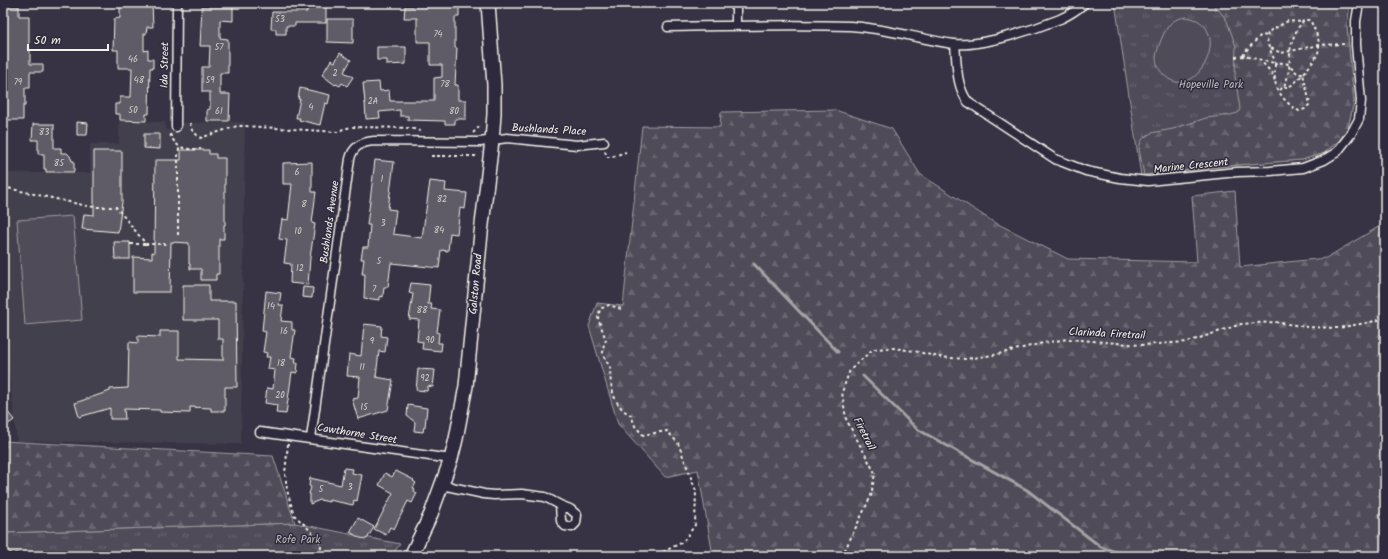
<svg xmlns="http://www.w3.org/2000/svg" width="1388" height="559" font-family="Kalam,sans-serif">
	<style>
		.built { fill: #433f4e }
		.grass { fill: url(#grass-tufts); stroke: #a29ea0 }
		.forest { fill: url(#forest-firs); stroke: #a29ea0 }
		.pitch { fill: #504b59; stroke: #a29ea0 }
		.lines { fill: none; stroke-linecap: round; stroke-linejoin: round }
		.stream { stroke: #a6a2a4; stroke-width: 3 }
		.building { fill: #5f5c67; stroke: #f4f1e8 }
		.street-casing { stroke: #f4f1e8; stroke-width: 11 }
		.primary-casing { stroke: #f4f1e8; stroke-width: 16 }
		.path { stroke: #f4f1e8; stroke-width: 2; stroke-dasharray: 3 3; stroke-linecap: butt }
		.street { stroke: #2f2a3d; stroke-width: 8 }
		.primary { stroke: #2f2a3d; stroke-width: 13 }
		.labels { text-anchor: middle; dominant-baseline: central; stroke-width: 3; stroke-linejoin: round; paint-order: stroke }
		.number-label { font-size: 9px; fill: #cfccc8 }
		.street-label { font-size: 11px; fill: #f4f1e8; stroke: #2f2a3d }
		.park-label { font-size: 11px; fill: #bbb7b6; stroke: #2f2a3d }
	</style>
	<defs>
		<pattern id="grass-tufts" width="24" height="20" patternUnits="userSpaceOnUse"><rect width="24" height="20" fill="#504b59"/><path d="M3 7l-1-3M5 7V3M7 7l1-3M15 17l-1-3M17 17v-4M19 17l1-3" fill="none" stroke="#6a6571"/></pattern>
		<pattern id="forest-firs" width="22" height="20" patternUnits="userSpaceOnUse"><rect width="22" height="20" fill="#504b59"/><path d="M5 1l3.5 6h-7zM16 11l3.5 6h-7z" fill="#6a6571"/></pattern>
	</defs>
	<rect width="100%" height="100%" fill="#373244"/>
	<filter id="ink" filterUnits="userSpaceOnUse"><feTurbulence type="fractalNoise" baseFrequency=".025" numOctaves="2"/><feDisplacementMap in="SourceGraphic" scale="8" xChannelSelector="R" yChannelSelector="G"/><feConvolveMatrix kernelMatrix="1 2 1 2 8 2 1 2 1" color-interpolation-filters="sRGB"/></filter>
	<g filter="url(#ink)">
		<path class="built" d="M119,121l46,1 1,8 16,-3v-4l63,-1 -4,322 -224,-3 -14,-116v-152h87v-29h29z"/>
		<path class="grass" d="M1115,3h235l-3,23 7,76 -6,25 -8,13 -16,13 -22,7 -65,5 -96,11z
			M295,523l105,21 -9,12h-388v-23z"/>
		<path class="forest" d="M1214,3h136l-3,23 7,76 -6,25 -8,13 -16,13 -22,7 -65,5 -93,10 -5,-26 2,-8 4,-4 6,-4 22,-4 33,-11 24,-3 8,-2 2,-4 -5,-33 1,-29 -9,-26 -8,-11h-4z
			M835,110l57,19 28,45 72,47 76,38 129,3 -5,-66 43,-5 5,76 86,-9 59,-35v333h-672l-15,-86 -33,7 -47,-53 -29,-98 8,-23 26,3 19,-180 78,1 1,-15z
			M3,441l270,15 22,67 -292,10z"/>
		<path class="pitch" d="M1186,17c52,7 9,92 -23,57 -4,-4 -7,-11 -7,-17 1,-8 8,-27 14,-33 5,-5 10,-6 16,-7z
			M73,216l9,104 -57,5 -8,-105z"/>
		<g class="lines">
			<path class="stream" d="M754,264l84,88
				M863,376l54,53 110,61 74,57 26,9"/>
		</g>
		<path class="building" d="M120,3h32l1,24h-6l-1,7h-2v17l4,-1v9h5v9h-3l-1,46h-3v7l-26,-1v-6h-5v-10h5v-7h11l1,-29h-14v-18h-5l1,-31 6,-1z
			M413,3h46v14h-4v31h2l-2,37h3v15h8v19h-11v5h-10v-3l-37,-1v-4h-8v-6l-21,2 1,6 -14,1 -1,-16h1h-1l-2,-20 16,-1 1,9 9,-1 1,11h44v-23l8,-1v-12h-12v-23h-13v-24h-13l1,-12h8z
			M315,5h11v18h-31v3h-9v8h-10v-5h-5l1,-17h35v-5l8,-1z
			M7,6h12v10h10v34h1v14h13v8h-13v16h-5v18h-2v14h-20v-88h3z
			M202,6h31v15l-13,-1v18l8,1v34h-8v21h10l-1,27h-22v-11l3,-1v-17h-8v-25h7l1,-21h-10z
			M327,19h25l1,1v23l-26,-1z
			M377,47h29v17l-19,1v-5h-10z
			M340,53l11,7 -7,12 9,5 -6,9 -5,-3 -2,3 -4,-2 -1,1 -13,-10 9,-15 4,2z
			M300,88l30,7 -2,9 -3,-1 -5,22 -21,-5 1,-2h-4l4,-19h-2z
			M77,122l11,1 -1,12h-10z
			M33,124h21v24h7v5h6l3,3 2,5h2v11h-28v-3h-2v-15h-6v-14h-6z
			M144,134h16v15l-16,-1z
			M181,150h28v4h7v4h9v67h-1v14h-5v35h-3v6h-15v-11h-11v-5h-1v-21l-18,-1 -1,50h-37v-35l19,1v-6l2,1 1,-93h26z
			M94,151h28v51l-4,30 -36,-3 2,-15 10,1z
			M375,160l19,2 -6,47 8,1 -3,24 29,4 8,-57 16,2 -1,8 22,2 -2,16 -5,-1 -3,26 -7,-1 -2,18 -7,-1 -2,18 -48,-5 -3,24h-4l-1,10 -3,-1v4l-16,-2 1,-24h-3l2,-15h-3l2,-12h5l2,-22h-3z
			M312,162v30h4l-4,31 3,1 -5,34 -2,27 -18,-2 1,-19 -7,-1 3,-23 -8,-1 3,-20 6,1 4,-36h-9v-21z
			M114,242h16v17h-15z
			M411,283l19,2 -2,19h4l-1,5 9,1 -3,22 2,1 -1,10h4l-1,8 -19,-2 1,-7 -6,-1 2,-21 -10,-1 4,-25 -4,-1z
			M183,285h26v16h27l1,86h-12v24h-14v-3l-21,-1v6l-30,-1v-2l-36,-1 1,10h-15v-11l-31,9 -4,-14 35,-12v-2l18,-1 1,-46 9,1v-7l22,1v-6h19v28l44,1v-21h-5v-19h-35z
			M303,287l10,1 -1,10 -10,-1z
			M266,291l15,2 -2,12h4l-2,16 11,1v8h3l-4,27 5,1 -1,5h3l-1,10 -5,-1 -6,42 -10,-1 1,-8 -12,-2 2,-15 6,1 2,-19 -7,-1 2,-12h-4l1,-4 -4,-1 3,-20 -4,-1z
			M364,324l18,2 -1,10 6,1 -2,15 -6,-1 -3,26 17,3 -5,30 -30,9 -6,-20 6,-1 2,-21 -13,-1 2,-22 12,2z
			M418,369l17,1 -2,17 -5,-1 -1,5 -11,-1z
			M408,405l19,3 -2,19h-1l-1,5 -9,-1 1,-9 -8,-6z
			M3,406l11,14 -11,8z
			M344,468l9,1 -1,4 10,2 -5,26 -3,-1 -1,5 -24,-5v2l-9,-2 -10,4v-10h-1l2,-7 -2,-1 1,-8 31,7z
			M396,471l18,9 -1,1 3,2 -3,5 2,1 -1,2 3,2 -5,10 -4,-2 -14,28 -4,-2 -4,8 -12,-6 19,-36 -14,-8 6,-12 7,4z
			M358,518l16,9 -7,12 -7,-1 -10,-6z"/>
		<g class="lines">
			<defs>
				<path id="street" d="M736,26v-23
					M668,27c60,-1 121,-3 182,-1 35,2 69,13 104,18 27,3 81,-15 106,-25 9,-4 18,-10 25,-16
					M955,44c2,20 1,42 13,58l87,57 31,12 34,7 28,3 89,-9 33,-1 33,-3 21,-8 13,-8 14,-18 8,-15 2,-18 -5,-56v-24l3,-18
					M176,127l1,-124
					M260,432l191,27
					M311,438l39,-279c3,-13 12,-17 24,-18l106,1 27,-4 70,7 27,-3
					M442,485l42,9 10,1 28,-1 23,3 15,8 10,4 7,6 -1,8 -4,4 -7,-1 -4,-5 -1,-16"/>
				<path id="primary" d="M411,556l20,-42 20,-55 5,-20 10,-53 15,-153 11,-92 2,-27v-29l-6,-82"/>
			</defs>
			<use href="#street" class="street-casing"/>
			<use href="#primary" class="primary-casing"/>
			<path class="path" d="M1271,48l10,5 38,-8 28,-1
				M1243,56l2,-4 16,-17 6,1
				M1235,57l8,-1 32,7c0,6 -1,15 1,22 4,11 13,21 23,26l6,-2 5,-5 -7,-30c19,-22 21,-27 7,-54h-6c-8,9 -13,21 -14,33 -1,14 0,29 -11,38
				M1259,59l13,14 3,8
				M1284,87c8,1 14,-8 19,-13 -8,1 -8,-5 -14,-9 -3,-3 -9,-2 -14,-2 -3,-13 -10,-17 -7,-31l20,-11 14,1
				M190,123l2,7 8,8 37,-12h8l93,6 5,-3 8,-2 60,1 12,4
				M473,133l8,-8
				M170,134c7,16 15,15 30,15v-1
				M605,151l2,6h4l15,-5
				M431,156h45l2,-1
				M3,187l84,19 10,1h19l30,37h22
				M178,235v-83l2,-5
				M130,244h16
				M621,309l-12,-4 -9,4 -2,9 8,22c-5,10 -4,17 4,26 0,18 2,40 21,49l4,11 8,9 24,-4 11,12 18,48 -1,34 -12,17 -28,14
				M288,444l-3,29 2,17 7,25 11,10 15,17 1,5 -1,7 -3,2
				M3,553l54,3
				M842,556l29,-60 4,-23 -29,-54 -4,-27 8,-22 23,-21 20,-1 21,3 25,6 26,2 29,-4 49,-12 25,-4 73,6 47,-3 53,-18 34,-2 32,5 31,1 33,-6 14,-4"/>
			<use href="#street" class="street"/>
			<use href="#primary" class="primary"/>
		</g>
	</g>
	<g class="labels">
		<g class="number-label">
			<text x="280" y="19">53</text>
			<text x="438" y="34">74</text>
			<text x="219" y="47">57</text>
			<text x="133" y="59">46</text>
			<text x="335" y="73">2</text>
			<text x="139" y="80">48</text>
			<text x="210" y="80">59</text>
			<text x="18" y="82">79</text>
			<text x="445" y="84">78</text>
			<text x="373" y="101">2A</text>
			<text x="311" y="107">4</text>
			<text x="133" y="110">50</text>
			<text x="219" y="111">61</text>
			<text x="454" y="111">80</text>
			<text x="44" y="132">83</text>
			<text x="59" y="163">85</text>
			<text x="297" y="172">6</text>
			<text x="382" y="179">1</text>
			<text x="442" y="199">82</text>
			<text x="304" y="204">8</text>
			<text x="383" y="223">3</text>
			<text x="439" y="230">84</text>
			<text x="298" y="231">10</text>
			<text x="379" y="261">5</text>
			<text x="300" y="268">12</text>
			<text x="374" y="289">7</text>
			<text x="271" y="306">14</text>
			<text x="422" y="310">88</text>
			<text x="284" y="331">16</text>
			<text x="430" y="340">90</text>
			<text x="372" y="341">9</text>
			<text x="281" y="363">18</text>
			<text x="362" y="367">11</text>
			<text x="425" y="378">92</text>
			<text x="280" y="395">20</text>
			<text x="364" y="407">15</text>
			<text x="350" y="487">3</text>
			<text x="321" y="489">5</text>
		</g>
		<g class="street-label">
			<text transform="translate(165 65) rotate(-89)">Ida Street</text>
			<text transform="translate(549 130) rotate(3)">Bushlands Place</text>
			<text transform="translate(1191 166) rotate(-6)">Marine Crescent</text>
			<text transform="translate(330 222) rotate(-82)">Bushlands Avenue</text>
			<text transform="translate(476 284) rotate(-85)">Galston Road</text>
			<text transform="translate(1107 334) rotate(3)">Clarinda Firetrail</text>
			<text transform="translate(357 434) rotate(9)">Cawthorne Street</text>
			<text transform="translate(864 434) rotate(63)">Firetrail</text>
		</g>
		<g class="park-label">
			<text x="1211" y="85">Hopeville Park</text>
			<text x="298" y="540">Rofe Park</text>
		</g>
	</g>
	<rect width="1388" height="559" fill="none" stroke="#2f2a3d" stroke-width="16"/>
	<rect x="8" y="8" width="1372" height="543" fill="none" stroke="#f4f1e8" stroke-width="1.5" filter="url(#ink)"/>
	<path d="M28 44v6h80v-6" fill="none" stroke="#f4f1e8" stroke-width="2"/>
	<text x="34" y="44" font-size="12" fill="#f4f1e8" stroke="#2f2a3d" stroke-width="3" paint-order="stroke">50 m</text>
</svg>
